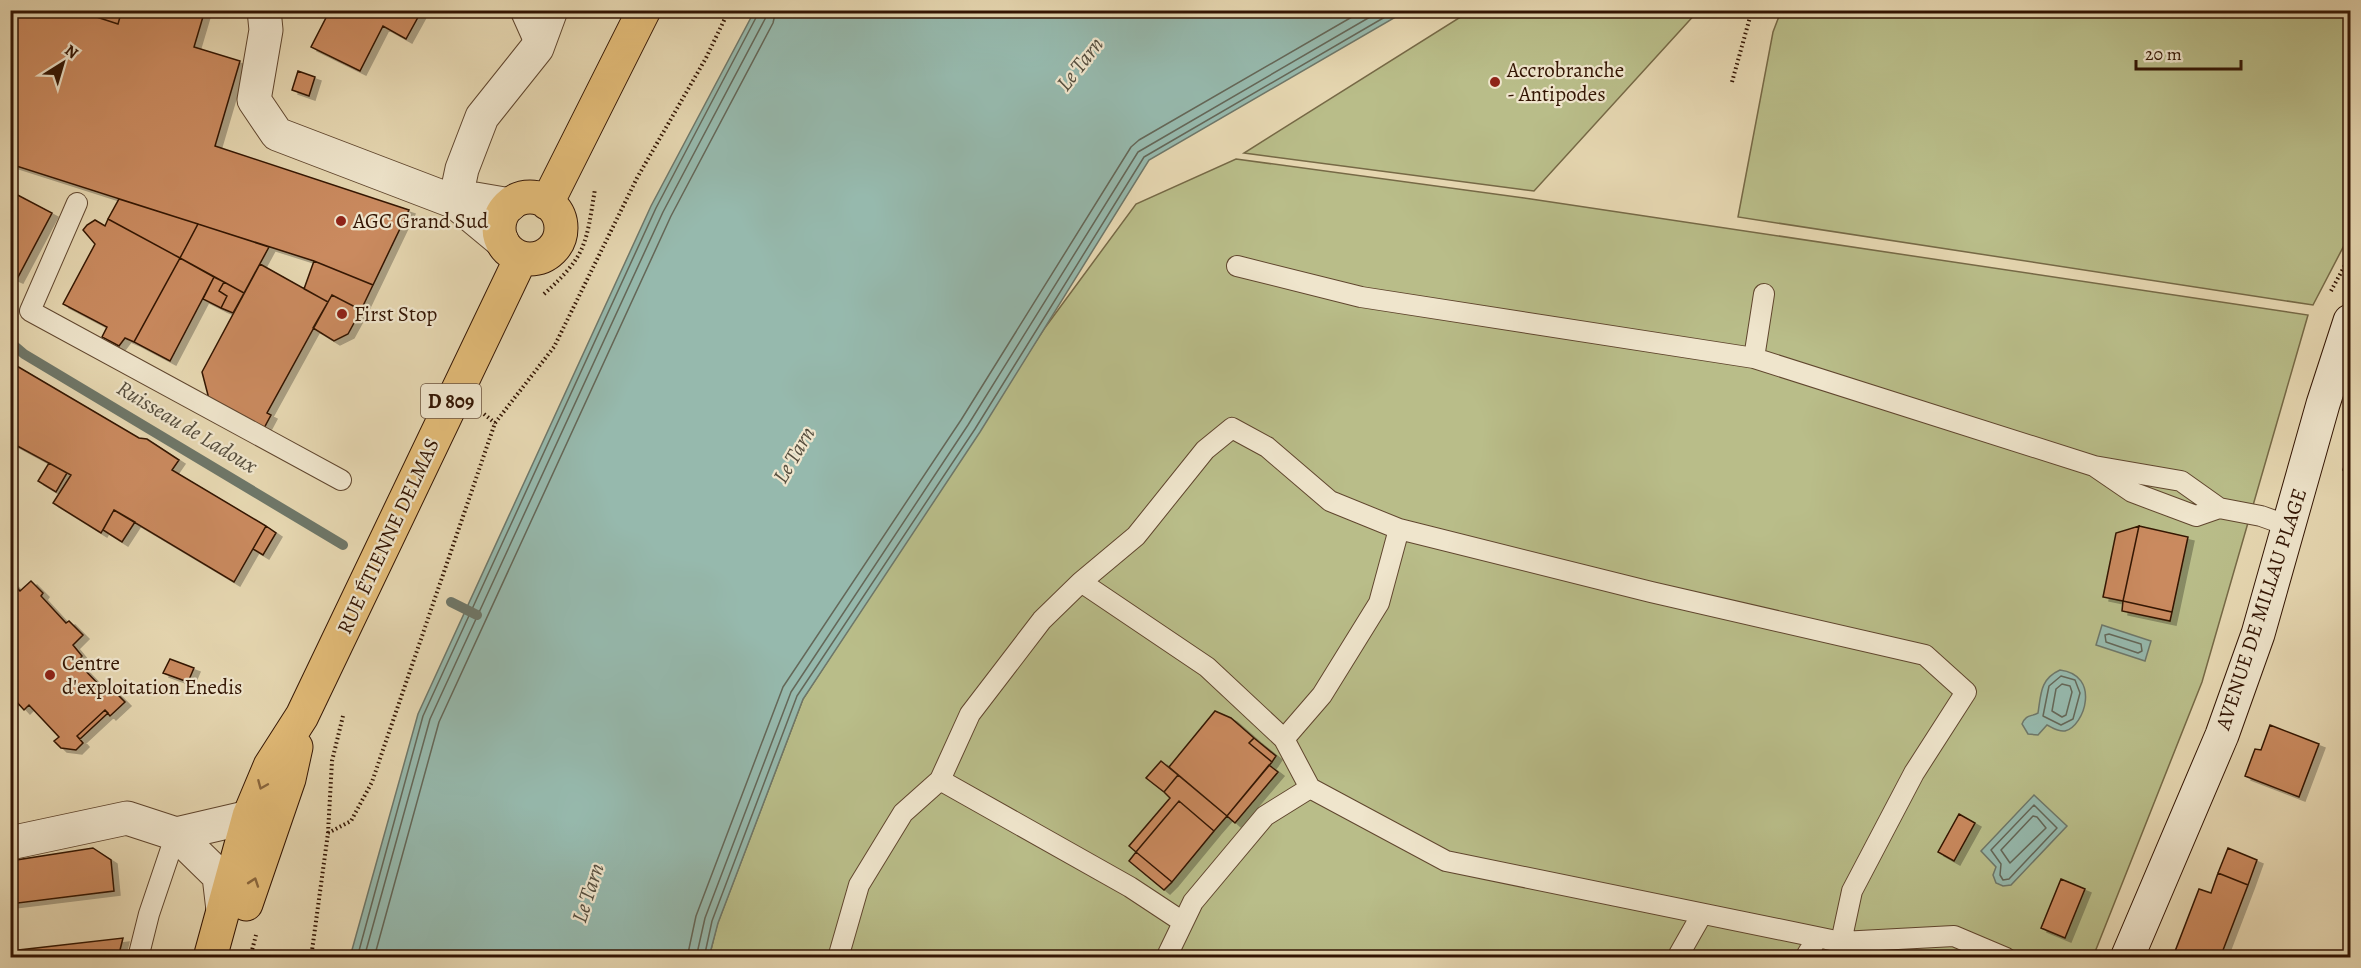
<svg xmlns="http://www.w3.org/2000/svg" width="2361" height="968" font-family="Alegreya,serif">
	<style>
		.green { fill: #b9bd89; stroke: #766946; stroke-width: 1.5 }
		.water { fill: #96b9ad; stroke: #6e7769; stroke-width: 1.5 }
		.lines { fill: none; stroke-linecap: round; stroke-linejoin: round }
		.shore { stroke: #646758; stroke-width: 1.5 }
		.stream { stroke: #6e7769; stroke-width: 10 }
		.building { fill: #ca8a5f; stroke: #331503; stroke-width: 1.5; filter: url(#shadow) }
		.lane-casing { stroke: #60462e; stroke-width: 22 }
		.street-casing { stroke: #60462e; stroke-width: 35 }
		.secondary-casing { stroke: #331503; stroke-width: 35 }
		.primary-casing { stroke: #331503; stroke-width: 35 }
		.path { stroke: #331503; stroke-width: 4; stroke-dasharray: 1.5 3; stroke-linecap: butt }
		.lane { stroke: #efe5cc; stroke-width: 20 }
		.street { stroke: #efe5cc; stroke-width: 33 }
		.secondary { stroke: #efe5cc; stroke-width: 33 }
		.primary { stroke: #e3bc78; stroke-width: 33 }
		.oneway { stroke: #8b683e }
		.poi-dot { fill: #8f2418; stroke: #efe5cc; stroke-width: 2 }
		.labels { text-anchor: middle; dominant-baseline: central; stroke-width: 4.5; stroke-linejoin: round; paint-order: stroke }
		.shield { fill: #efe5cc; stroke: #6b533f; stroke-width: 1.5 }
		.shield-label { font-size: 20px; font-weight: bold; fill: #331503 }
		.poi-label { font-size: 21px; fill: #331503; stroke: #efe5cc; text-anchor: start }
		.street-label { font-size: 21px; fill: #331503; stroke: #efe5cc }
		.water-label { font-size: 22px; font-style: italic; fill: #564e3e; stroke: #efe5cc }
	</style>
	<defs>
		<filter id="shadow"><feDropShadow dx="6" dy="4" stdDeviation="0" flood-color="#0004"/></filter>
	</defs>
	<rect width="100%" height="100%" fill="#e6d7b1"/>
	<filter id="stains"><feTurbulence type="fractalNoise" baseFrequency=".00333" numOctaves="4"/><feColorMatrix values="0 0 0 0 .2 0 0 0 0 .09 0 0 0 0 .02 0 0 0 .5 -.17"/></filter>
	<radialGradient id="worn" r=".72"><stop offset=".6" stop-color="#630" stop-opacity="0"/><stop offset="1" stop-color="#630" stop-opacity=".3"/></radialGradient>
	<path class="green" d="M1470,11h228l-164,180 -290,-38z
		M1781,11h569v223l-37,71 -575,-88 35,-185z
		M1236,159l295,40 777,116 -106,367 -109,275 -1384,1 8,-33 86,-226 241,-370 92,-125z"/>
	<path class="water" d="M755,10l651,1 -257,149 -169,272 -177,267 -85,224 -9,34h-359l68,-243 233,-508z
		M2102,625l49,16 -6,20 -49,-16z
		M2060,670c41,5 25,56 5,61 -7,1 -12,-3 -18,-6l-9,10 -10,-1 -6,-10c4,-10 9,-7 16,-11 3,-19 2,-34 22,-43z
		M2034,795l33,31 -56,59 -8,1 -7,-3 -3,-8 3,-8 -15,-16z"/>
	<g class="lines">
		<path class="shore" d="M2109,634l32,10 1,7 -4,2 -32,-11 -1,-7z
			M2061,676l14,4 5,13 -7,26 -12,6 -18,-9 6,-30z
			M2062,684l8,2 2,6 -6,23 -4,2 -10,-6 4,-22z
			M2034,805l23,23 -48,51 -6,1 -3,-5 1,-11 -10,-14z
			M2033,816l4,1 9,11 -36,35 -9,-13z
			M357,958l66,-242 233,-508 104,-198
			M364,958l66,-239 233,-507 102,-193 2,-9
			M374,958l65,-236 232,-506 102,-193 3,-13
			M687,958l9,-42 87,-229 178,-267 170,-273 8,-7 225,-130
			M696,958l9,-40 86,-226 177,-267 170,-273 244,-142
			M704,958l8,-37 85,-225 178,-267 169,-272 253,-147"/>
		<path class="stream" d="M10,342l14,12 319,191
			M451,602l26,13"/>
	</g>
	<path class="building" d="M10,10h65l43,14 4,-14h83l-11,37 46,14 -25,85 194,64 -36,75 -59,-24 -304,-97z
		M75,10h47l-4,14z
		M330,10h92l-16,29 -23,-13 -23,45 -49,-24z
		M298,71l17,6 -6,19 -17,-6z
		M10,191l42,22 -35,66 -7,-3z
		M119,199l79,25 -18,34 -72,-39z
		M108,219l72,39 -46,84 -9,-4 -6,8 -17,-9 5,-10 -44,-23 32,-60 -12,-14 4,-5 8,-5 10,6z
		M198,224l71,23 -25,46 -64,-35z
		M180,258l34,19 -44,84 -36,-19z
		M314,261l59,24 -12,25 -29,-15 -4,7 -24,-13z
		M260,264l68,38 -61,111 4,2 -8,15 -54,-31 -7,-27z
		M214,277l10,5 -5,9 8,5 -6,12 -18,-9z
		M224,282l20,11 -11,20 -12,-5 6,-12 -8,-5z
		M332,295l29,15 -13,24 -14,7 -21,-13z
		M10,362l129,76 8,1 32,21 -7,10 94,56 -32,56 -120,-72 -13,23 -48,-30 18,-28 -61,-33z
		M2350,444v24l-1,4 -6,-2z
		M49,463l18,10 -11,19 -18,-11z
		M114,510l21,12 -13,20 -19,-12z
		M266,526l10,7 -13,22 -10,-6z
		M2139,526l-16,75 -20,-4 13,-64z
		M2139,526l49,11 -16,75 -49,-11z
		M10,581l10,10 11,-10 12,12 -2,3 25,27 3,-2 14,14 -10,10 9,11 -5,6 30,31 5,-4 13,13 -15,14 -5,-6 -28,26 6,7 -7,7 -15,-2 -7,-7 5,-4 -30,-32 -5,5 -9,-10 -5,3z
		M2123,601l49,11 -2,9 -48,-10z
		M170,659l24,9 -6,14 -25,-9z
		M105,710l3,3 -28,26 -3,-3z
		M1215,711l16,7 23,20 -5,5 23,19 -45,54 -58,-49z
		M2270,725l49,19 -20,53 -54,-21 10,-27 6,1z
		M1254,738l22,18 -4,6 -23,-19z
		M1161,761l17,14 -14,17 -18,-14z
		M1269,765l9,7 -43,51 -8,-7z
		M1178,775l49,41 -13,15 -35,-30 -43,51 -7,-6 41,-48 -6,-6z
		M1179,801l35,30 -42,51 -36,-30z
		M1959,814l16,9 -21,38 -16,-9z
		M93,848l18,12 3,31 -104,13v-43z
		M2228,848l29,12 -9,25 -30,-12z
		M1136,852l36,30 -8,8 -35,-29z
		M2218,873l30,12 -28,73h-38l-8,-4 25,-65 12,4z
		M2061,879l24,10 -20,49 -24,-10z
		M123,938l-5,20h-108v-7z"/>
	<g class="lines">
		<defs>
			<path id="lane" d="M520,10l17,38
				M77,203l-47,108 311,169
				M1237,266l124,31 393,61 340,108
				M1754,358l10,-64
				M2219,508l-23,8 -64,-24 -38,-26 87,15 38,27 42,8 28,10
				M1081,582l55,-46 69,-86 27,-22 35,19 63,54 69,28 252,63 274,63 41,37 -52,81 -62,118 -11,51
				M1284,739l38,-44 57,-92 20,-74
				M940,780l190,107 53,35
				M138,958l11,-44 27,-80
				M838,958l21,-73 44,-72 37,-33 30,-66 72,-94 39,-38 126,85 77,72 26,49 136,73 395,81 113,-6 52,22
				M1166,958l27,-56 72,-86 45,-28
				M1677,958l25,-44
				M1805,958l12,-20"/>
			<path id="street" d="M264,10l2,20 -12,70 23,34 178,68 47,39
				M455,202l7,-33 20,-52 55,-69 14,-38
				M455,202l20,-3 35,6
				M176,834l73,-17
				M10,843l117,-25 49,16 43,42 4,34"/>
			<path id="secondary" d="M2127,958l95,-223 36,-101 65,-230 27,-83"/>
			<path id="primary" d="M499 228a31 31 0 1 1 62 0a31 31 0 1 1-62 0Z
				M547,203l97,-193
				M246,904l43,-125 7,-32
				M210,958l39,-142 21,-50 32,-50 219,-458"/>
		</defs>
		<use href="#lane" class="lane-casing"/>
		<use href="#street" class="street-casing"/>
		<use href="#secondary" class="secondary-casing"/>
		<use href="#primary" class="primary-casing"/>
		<path class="path" d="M1732,82l20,-72
			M2331,291l19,-35
			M544,294c43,-39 42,-50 51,-105
			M484,414l11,9
			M328,833l4,-72 11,-45
			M250,958l6,-23
			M311,958l17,-125 23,-12 21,-39 123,-359 59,-76 83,-169 69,-120 23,-48"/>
		<use href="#lane" class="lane"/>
		<use href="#street" class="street"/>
		<use href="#secondary" class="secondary"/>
		<use href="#primary" class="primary"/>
	</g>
	<defs><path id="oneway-chevron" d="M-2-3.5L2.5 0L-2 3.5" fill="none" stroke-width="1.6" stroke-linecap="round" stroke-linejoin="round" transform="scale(1.5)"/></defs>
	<g class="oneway">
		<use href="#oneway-chevron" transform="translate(262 785) rotate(113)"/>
		<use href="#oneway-chevron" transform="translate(254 882) rotate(-71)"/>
	</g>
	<g class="poi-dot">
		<circle cx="1495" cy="82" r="6"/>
		<circle cx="341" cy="221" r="6"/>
		<circle cx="342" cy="314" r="6"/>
		<circle cx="50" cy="675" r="6"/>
	</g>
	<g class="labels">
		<rect class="shield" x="421" y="384" width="60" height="34" rx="4.5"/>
		<g class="shield-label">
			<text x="451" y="401">D 809</text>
		</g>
		<g class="poi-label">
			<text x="1507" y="70">Accrobranche<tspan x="1507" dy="24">- Antipodes</tspan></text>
			<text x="353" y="221">AGC Grand Sud</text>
			<text x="354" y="314">First Stop</text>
			<text x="62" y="663">Centre<tspan x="62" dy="24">d'exploitation Enedis</tspan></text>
		</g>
		<g class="street-label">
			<text transform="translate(388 536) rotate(-65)">RUE ÉTIENNE DELMAS</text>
			<text transform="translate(2261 609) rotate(-72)">AVENUE DE MILLAU PLAGE</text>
		</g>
		<g class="water-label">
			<text transform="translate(1080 64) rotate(-52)">Le Tarn</text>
			<text transform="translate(187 427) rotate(31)">Ruisseau de Ladoux</text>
			<text transform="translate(794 455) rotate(-60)">Le Tarn</text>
			<text transform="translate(588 893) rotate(-72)">Le Tarn</text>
		</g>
	</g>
	<rect width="2361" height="968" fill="none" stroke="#e6d7b1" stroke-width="36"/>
	<rect x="12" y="12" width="2337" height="944" fill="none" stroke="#331503" stroke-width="3"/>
	<rect x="18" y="18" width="2325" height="932" fill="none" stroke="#331503" stroke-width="1.5"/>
	<g transform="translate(63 63) rotate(37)" stroke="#efe5cc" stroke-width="4.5" paint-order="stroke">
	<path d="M0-4.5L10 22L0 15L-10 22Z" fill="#331503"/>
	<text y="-9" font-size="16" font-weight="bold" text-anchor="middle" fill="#331503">N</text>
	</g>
	<path d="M2136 60v9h105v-9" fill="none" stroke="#331503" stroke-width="3"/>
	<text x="2145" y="60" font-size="18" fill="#331503" stroke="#efe5cc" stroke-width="4.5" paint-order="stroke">20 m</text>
	<rect width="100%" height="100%" filter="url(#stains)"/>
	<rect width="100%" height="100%" fill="url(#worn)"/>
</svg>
